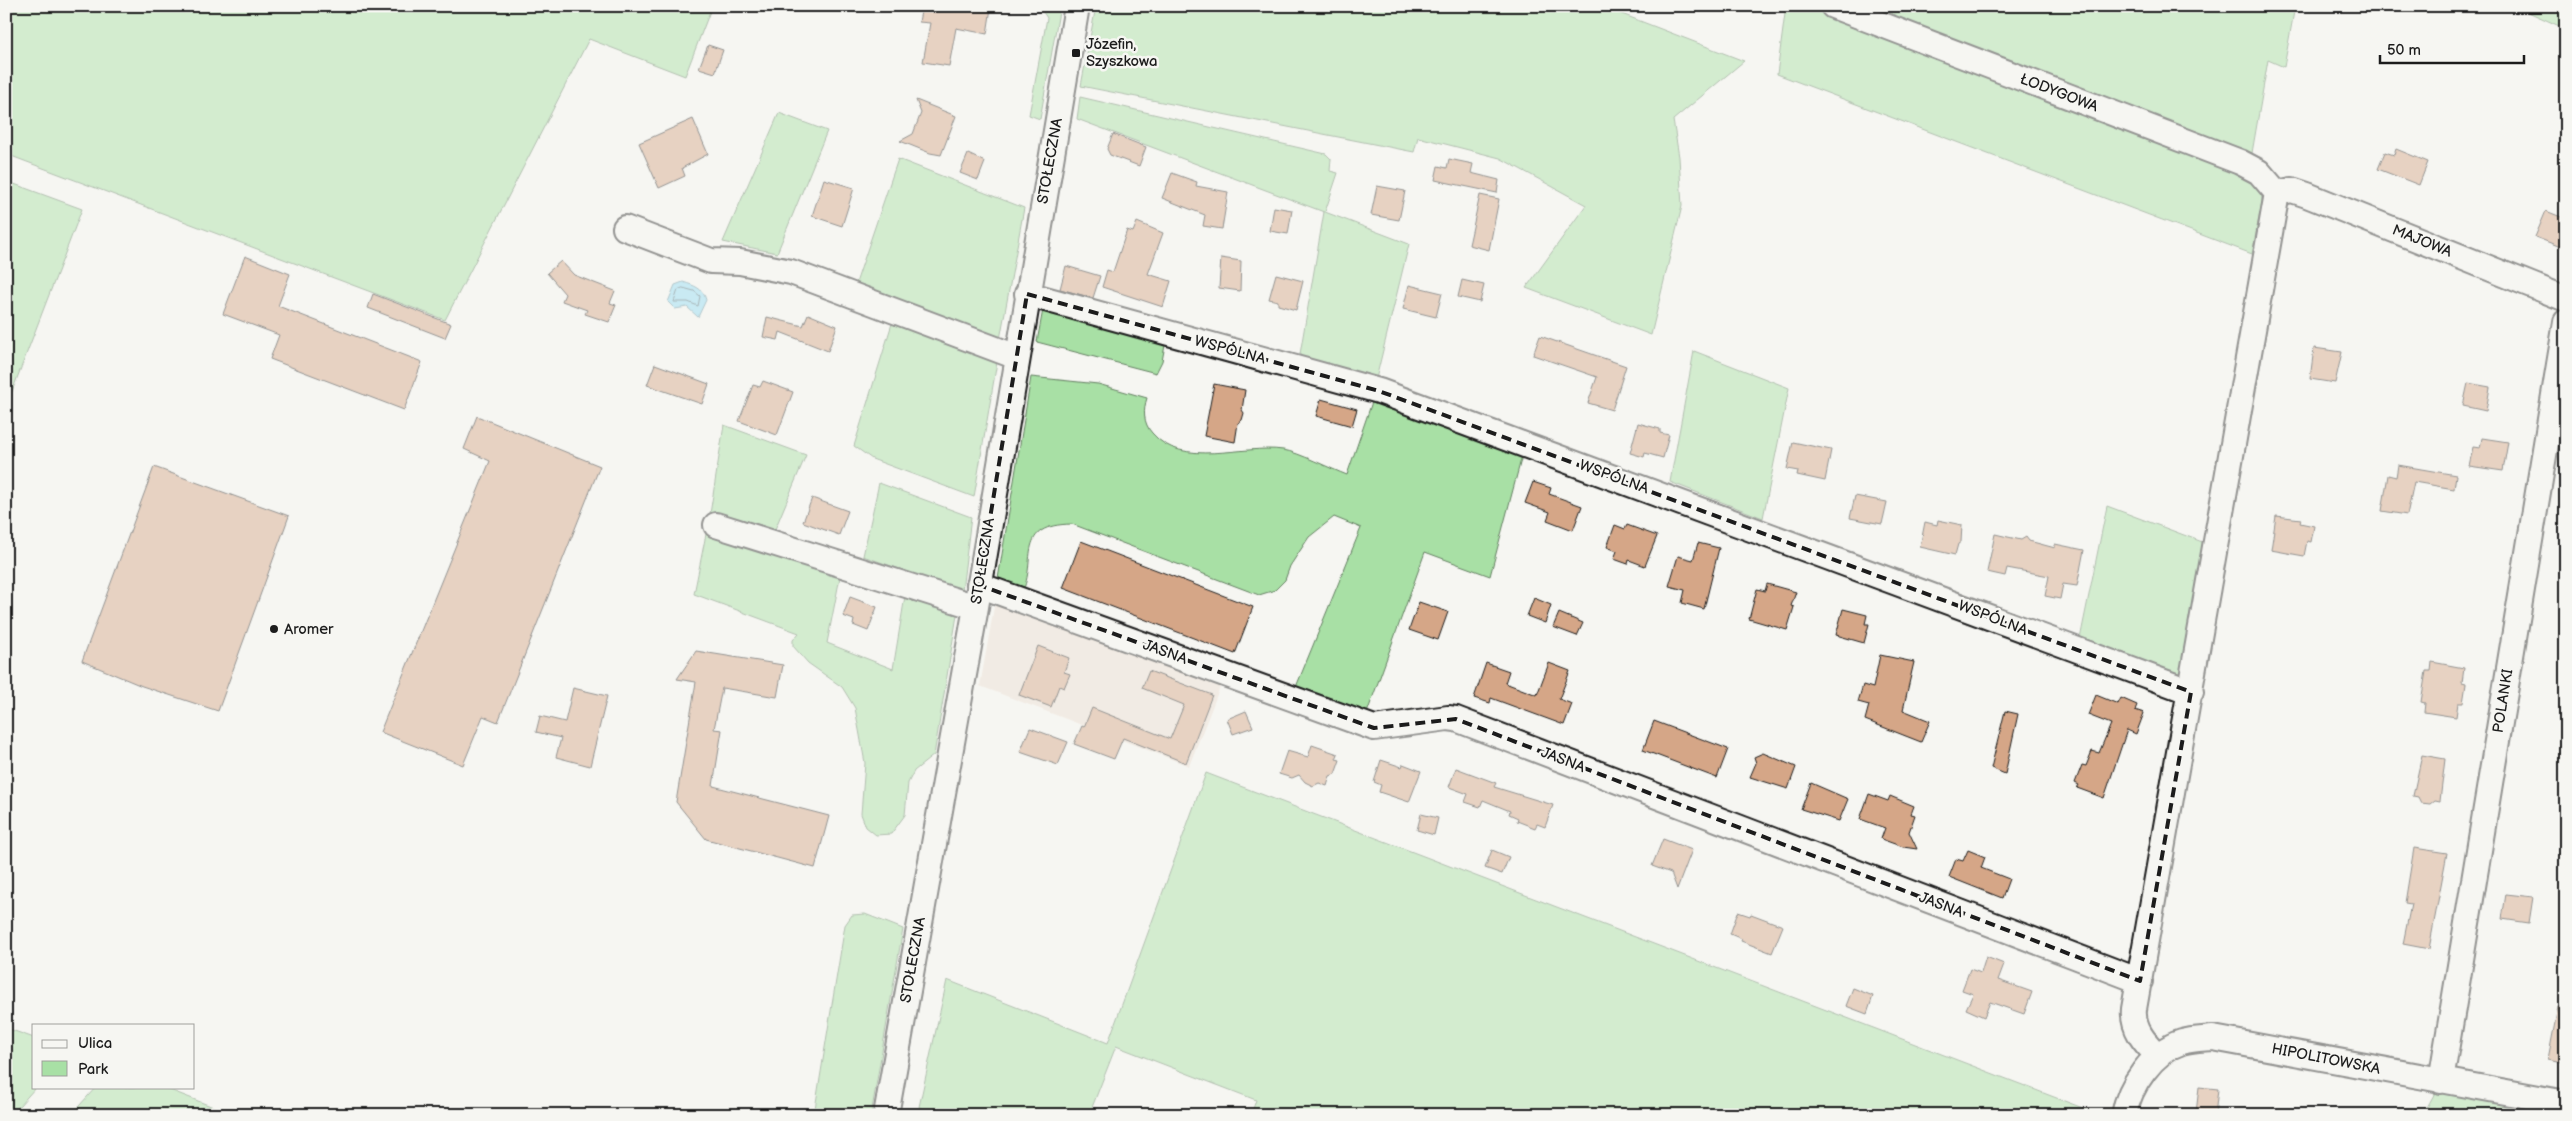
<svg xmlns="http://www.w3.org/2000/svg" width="2572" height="1121" font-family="'Balsamiq Sans',sans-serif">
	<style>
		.built { fill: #ecded2 }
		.green { fill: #a8e0a5; stroke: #627e60 }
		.water { fill: #92dbf3; stroke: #638f9d }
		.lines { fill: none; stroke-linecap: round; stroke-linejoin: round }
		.shore { stroke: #4b6872; stroke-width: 1 }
		.building { fill: #d5a687; stroke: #1c1c1c }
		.minor-casing { stroke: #1c1c1c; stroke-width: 28 }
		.minor { stroke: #f6f6f2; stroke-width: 24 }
		.marked { fill: none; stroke: #1c1c1c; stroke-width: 4; stroke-dasharray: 10 6; stroke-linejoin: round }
		.poi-dot { fill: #1c1c1c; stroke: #f6f6f2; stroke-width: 2 }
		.labels { text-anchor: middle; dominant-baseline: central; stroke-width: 5; stroke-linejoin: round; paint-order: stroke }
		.poi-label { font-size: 15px; fill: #1c1c1c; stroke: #f6f6f2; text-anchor: start }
		.street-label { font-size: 15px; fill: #1c1c1c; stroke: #f6f6f2 }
	</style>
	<rect width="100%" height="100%" fill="#f6f6f2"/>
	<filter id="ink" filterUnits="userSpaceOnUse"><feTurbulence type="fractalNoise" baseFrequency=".02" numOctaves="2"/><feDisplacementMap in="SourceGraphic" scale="10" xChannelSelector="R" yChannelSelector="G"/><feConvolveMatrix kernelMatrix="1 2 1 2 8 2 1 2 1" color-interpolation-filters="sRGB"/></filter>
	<g filter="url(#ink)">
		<path class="built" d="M995,602l227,80 -33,84 -209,-80z"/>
		<path class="green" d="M6,6h706l-27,70 -96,-37 -144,281 -439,-166z
			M1039,6h21l-20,113 -11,-4 18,-97z
			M1096,6h505l143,55 -71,59 6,37 3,49 -31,129 -125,-47 60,-83 -86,-47 -82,-21 -4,15 -333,-66z
			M1786,6h19l448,174 8,10 1,11 -10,53 -475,-180z
			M1866,6h429l-11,61 -16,-7 -16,93z
			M2515,6h51v23z
			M1080,97l246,57 5,5 -1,12 8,2 -13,39 84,32 -34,139 -76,-23 25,-148 -247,-93z
			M779,113l48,18 -50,122 -54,-11z
			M898,159l126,49 -25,137 -145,-56z
			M6,181l76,28 -76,198z
			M1044,304l122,36 -4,21 -6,12 -119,-31z
			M894,317l104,39 -24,141 -102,-38 -18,-13z
			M1694,351l95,37 -26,130 -93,-36z
			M1031,377l67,7 49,14c-4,12 -4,25 5,35 30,36 91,11 131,17 15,2 48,19 64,25l26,-76 150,53 -33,124 -65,-24 -58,161 -71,-26 65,-159 -27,-11 -25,20 -19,29 -5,14 -10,10 -16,5 -187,-71c-58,1 -34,35 -50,69l-25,-8z
			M724,425l82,30 -33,79 -63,-20z
			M879,483l92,34 -9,74 -99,-35z
			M2107,506l98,37 -22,134 -103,-38z
			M706,534l135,38 -14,71 66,26 12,-73 52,19 -23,140 -20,16 -6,12 -3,32 -14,19 -15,1 -10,-8 -5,-13 4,-51 -10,-55 -13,-21 -34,-24 -15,-17v-6l6,-7 -105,-39z
			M1206,773l895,342h-850l5,-15 -140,-54 -27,69h-149l-21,-8 28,-127 161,63z
			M865,914l38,15 -32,186h-57l31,-190 7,-10z
			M6,1028l28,10v49h2l-25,28h-5z
			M96,1087h66l72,28h-163z
			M2437,1089l129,23v3h-143z"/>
		<path class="water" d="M683,282c12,4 20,6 23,18l-8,17 -11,-10 -12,2 -7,-7 7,-17z"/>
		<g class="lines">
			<path class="shore" d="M683,288l11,3 6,5 -2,10 -10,-4h-14l4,-12z"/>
		</g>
		<path class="building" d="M922,6l69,2 -4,26 -31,-6 -7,38 -26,-4 7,-39 -11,-1z
			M708,45l15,5 -8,23 -16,-5z
			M916,100l40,16 -15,39 -11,-2 -30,-12 13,-7 8,-21z
			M693,119l15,35 -26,14 3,8 -26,12 -20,-45z
			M1113,134l33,13 -7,19 -29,-11 -3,-6z
			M2396,149l32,13 -9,23 -41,-16 7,-17 9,3z
			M968,154l17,8 -7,18 -18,-7z
			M1449,159l24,5 -2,9 28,7 -2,13 -62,-13 3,-14 9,2z
			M1172,173l25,9 -1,4 32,6 -6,37 -19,-3 2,-11 -43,-17z
			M824,179l30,9 -12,38 -30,-10z
			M1377,186l28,5 -6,29 -28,-5z
			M1480,195l19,4 -10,51 -20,-5z
			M1274,207l18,3 -4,24 -18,-3z
			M2546,211l20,8v30l-31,-12z
			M1137,222l26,11 -15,41 23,7 -8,26 -61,-20 5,-17 6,2 14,-42 6,2z
			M245,256l45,18 -12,32 144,56 -18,48 -134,-51 9,-24 -56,-21z
			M1221,258l20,3 -1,30 -21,-3z
			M561,261l13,14 41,16 -5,12 6,2 -7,17 -24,-8 2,-4 -25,-9 3,-7 -18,-21z
			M1066,266l34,10 -7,22 -33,-9z
			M1276,274l27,7 -7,29 -18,-5v-4l-9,-2z
			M1462,280l22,5 -4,17 -22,-5z
			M1409,285l33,8 -6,24 -33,-8z
			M373,294l78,30 -6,14 -77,-30z
			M808,314l29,12 -9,25 -48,-19 -2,8 -15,-3 4,-20 36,9z
			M1540,336l86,30 -14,44 -24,-7 9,-26 -64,-22z
			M2314,348l28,4 -7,31 -25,-4z
			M655,364l54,20 -7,20 -55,-19z
			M763,381l30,11 -16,43 -38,-14 14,-36 7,2z
			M2468,383l22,4 -4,24 -23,-5z
			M1214,384l31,6 -3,20 2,3 -2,7 -4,3 -3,19 -31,-6z
			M1321,399l36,10 -5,17 -36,-10z
			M477,416l123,50 -102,256 -15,-6 -20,49 -83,-33 110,-271 -26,-12z
			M1638,423l22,6v4l9,2 -6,23 -18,-5 -1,4 -14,-4z
			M2482,438l26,4 -5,29 -34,-5 4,-19 7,1z
			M1793,442l38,8 -6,31 -28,-6 1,-4 -11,-2z
			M2398,465l58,10 -2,14 -40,-7 -7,33 -25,-4 6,-36 8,2z
			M154,467l135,49 -71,195 -76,-25 -60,-25z
			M1533,482l18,6 -2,6 33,12 -9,24 -26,-10 3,-8 -25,-9z
			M1855,496l32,6 -5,22 -32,-6z
			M812,498l36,13 -9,24 -36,-13z
			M2276,516l25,3 -1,4 14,3 -3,16 -4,-1 -3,15 -33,-6z
			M1938,520l24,5 -1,17 -3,2 -3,11 -35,-8 5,-25 12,3z
			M1615,525l10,4 2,-4 30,11 -12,30 -16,-6 -1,4 -14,-5 3,-8 -10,-4z
			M1995,534l26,6 5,-3 3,4 26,7v-4l29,6 -7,36 -14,-2 -3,15 -15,-3 4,-20 -42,-8 -2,8 -18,-4z
			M1081,541l172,66 -18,47 -172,-66z
			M1698,543l21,5 -15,61 -22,-6 3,-13 -16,-4 9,-30 15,4z
			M1767,584l29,8 -5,14 3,1 -7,23 -38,-11 8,-30 8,2z
			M850,597l27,10 -9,24 -15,-6 1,-5 -11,-4z
			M1534,598l17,7 -6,18 -18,-7z
			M1419,602l29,10 -10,28 -29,-10z
			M1843,609l24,6 -2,9h4l-5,19 -28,-8z
			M1559,613l24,10 -6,13 -24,-9z
			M1038,646l31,12 -5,14 6,2 -6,14 -5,-2 -8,21 -32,-12z
			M696,651l87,14 -6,32 -55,-9 -8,41 8,1 -9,56 116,30 -14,52 -109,-29 -30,-37 20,-120 -19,-3z
			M1880,655l34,7 -11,48 27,11 -9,21 -56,-22 4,-15 -11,-3 5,-17 10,3z
			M2432,662l32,6 -2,15 4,1 -3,19h-5l-2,14 -32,-5 1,-9 -4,-1 5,-31h5z
			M1486,663l23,8 -4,12 32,12 12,-32 21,8 -11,28 13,5 -8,21 -73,-27 -1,5 -16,-5z
			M1149,671l63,24 -26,68 -63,-25 -9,21 -40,-15 8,-18 2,1 8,-19 78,31 14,-34 -42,-17z
			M573,688l34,8 -17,70 -34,-9 5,-19 -25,-6 4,-16 25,6z
			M2096,695l22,9 3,-6 16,7 -2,5 9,3 -8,21 -9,-4 -23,68 -27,-10 2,-3 -4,-2 7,-18 4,1 6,-15 7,2 12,-29 -23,-9z
			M1246,711l7,16 -20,7 -6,-15z
			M2005,711l13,3 -13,60 -14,-6z
			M1654,721l74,28 -11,29 -74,-28z
			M1030,728l38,14 -10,23 -38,-13z
			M1312,745l26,9 -2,5 4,1 -5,14 -5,2 -3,10 -8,-3 -6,3 -8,-4 -6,-7 -7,3 -13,-4 8,-23 21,6z
			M1763,753l33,14 -8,22 -38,-12 6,-14 -2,-6z
			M2422,755l23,4 -5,42 -5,-1 -5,4 -9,-1 -3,-6 -5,-1z
			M1381,760l21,7 1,-3 18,7 -12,31 -30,-10 2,-7 -7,-3z
			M1456,768l40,15 -2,4 59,18 -8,22 -8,-3 -2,4 -18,-7 1,-3 -9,-4 1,-3 -27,-11 -3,7 -15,-5 3,-8 -19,-7z
			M1811,783l37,16 -9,22 -38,-12z
			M1869,794l19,7 2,-5 24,10 -3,8 4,1 -6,17 8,17 -14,-2 -22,-8 4,-11 -25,-9z
			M1421,814l17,4 -4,17 -17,-5z
			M1663,839l29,11 -15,39 -6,-16 -19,-7z
			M2414,848l33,5 -18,96 -26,-5 8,-40 -6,-1z
			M1492,850l17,7 -7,17 -17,-6z
			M1968,850l17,7 -4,11 28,11 -7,19 -53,-21 7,-18 7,2z
			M2506,894l27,3 -4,26 -27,-4z
			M1738,912l12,4 1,-2 32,12 -11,27 -31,-12 1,-2 -12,-5z
			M1986,957l18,7 -6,16 34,12 -8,22 -34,-12 -6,15 -18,-8 7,-15 -11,-4 8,-21 11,4z
			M1853,988l20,8 -6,18 -21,-8z
			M2558,1007h8v56l-18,-4z
			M2199,1087l19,2 -3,26 -19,-2z"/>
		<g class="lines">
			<defs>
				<path id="minor" d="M1833,6l407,156 19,10 18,21
					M2277,193l15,-3 15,5 259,104
					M625,228l86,33 29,1 51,10 226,85
					M1027,294l352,97 812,301
					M716,525l260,82
					M979,585l395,143 74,-10 8,1 684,262
					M2158,1056c-13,-13 -26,-27 -24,-47l143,-816
					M2441,1081l125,-759
					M886,1115l90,-508 101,-601
					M2124,1115c5,-29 29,-64 58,-73 10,-3 21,-3 31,-4l353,65"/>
			</defs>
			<use href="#minor" class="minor-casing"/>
			<use href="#minor" class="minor"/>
		</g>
	</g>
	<path d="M0 0H2572V1121H0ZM1027,294l352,97 812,301 -51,289 -684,-262 -82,9 -395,-143z" fill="#f6f6f2" fill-opacity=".55" fill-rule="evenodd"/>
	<path class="marked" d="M1027,294l352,97 812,301 -51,289 -684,-262 -82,9 -395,-143z"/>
	<g class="poi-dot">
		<rect x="1071" y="48" width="10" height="10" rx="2.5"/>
		<circle cx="274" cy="629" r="5"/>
	</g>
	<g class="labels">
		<g class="poi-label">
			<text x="1086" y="44">Józefin,<tspan x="1086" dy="17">Szyszkowa</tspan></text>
			<text x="284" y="629">Aromer</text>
		</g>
		<g class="street-label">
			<text transform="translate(2059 93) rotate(21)">ŁODYGOWA</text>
			<text transform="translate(1050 161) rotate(-80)">STOŁECZNA</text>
			<text transform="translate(2422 241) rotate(22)">MAJOWA</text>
			<text transform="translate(1230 350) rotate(15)">WSPÓLNA</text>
			<text transform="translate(1614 477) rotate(20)">WSPÓLNA</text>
			<text transform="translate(983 561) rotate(-81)">STOŁECZNA</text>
			<text transform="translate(1993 618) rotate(21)">WSPÓLNA</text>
			<text transform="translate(1165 652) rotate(20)">JASNA</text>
			<text transform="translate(2503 701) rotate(-81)">POLANKI</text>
			<text transform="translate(1563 760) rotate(21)">JASNA</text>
			<text transform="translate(1941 905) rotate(21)">JASNA</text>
			<text transform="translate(913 960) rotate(-80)">STOŁECZNA</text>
			<text transform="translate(2326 1059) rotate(11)">HIPOLITOWSKA</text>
		</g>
	</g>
	<rect width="2572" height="1121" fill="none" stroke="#f6f6f2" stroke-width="25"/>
	<rect x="12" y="12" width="2547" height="1096" fill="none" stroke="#1c1c1c" stroke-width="2" filter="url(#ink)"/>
	<rect x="32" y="1024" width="162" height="65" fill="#f6f6f2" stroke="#9f9f9c"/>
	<rect x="42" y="1040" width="25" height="8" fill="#f6f6f2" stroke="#9f9f9c"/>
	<text x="78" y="1048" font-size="15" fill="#1c1c1c">Ulica</text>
	<rect x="42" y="1061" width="25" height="15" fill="#a8e0a5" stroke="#9f9f9c"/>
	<text x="78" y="1074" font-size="15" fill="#1c1c1c">Park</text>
	<path d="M2380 55v8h144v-8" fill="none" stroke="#1c1c1c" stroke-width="2.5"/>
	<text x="2387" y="55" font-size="15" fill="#1c1c1c" stroke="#f6f6f2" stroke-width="4" paint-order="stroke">50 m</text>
</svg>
